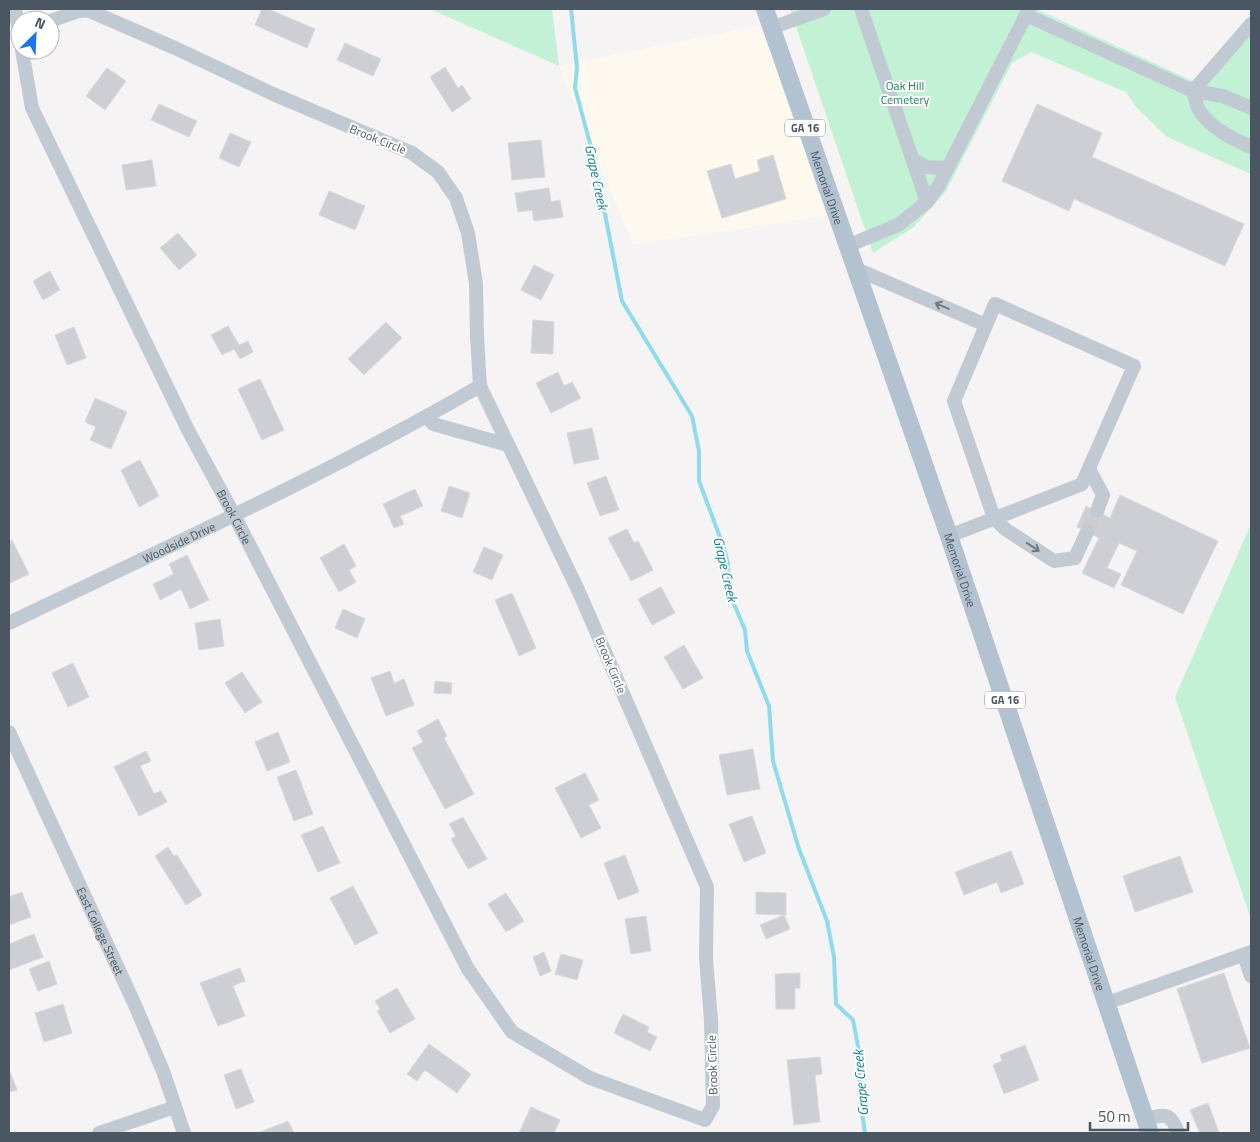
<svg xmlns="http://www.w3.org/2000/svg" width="1260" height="1142" font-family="'Titillium Web',sans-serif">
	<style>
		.commercial { fill: #fdf9ef }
		.green { fill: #c3f1d5 }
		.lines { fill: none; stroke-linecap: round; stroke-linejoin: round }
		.stream { stroke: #90daee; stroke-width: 4 }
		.building { fill: #cdcfd5; stroke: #d7d9de }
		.minor-tunnel { stroke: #caccce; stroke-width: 14; stroke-dasharray: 14 7; stroke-linecap: butt }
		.minor { stroke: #c1cad2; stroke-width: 14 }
		.major { stroke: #b3c2d1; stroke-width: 18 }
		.oneway { stroke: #6e7983 }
		.labels { text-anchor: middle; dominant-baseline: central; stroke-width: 4; stroke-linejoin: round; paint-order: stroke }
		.shield { fill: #fff; stroke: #808990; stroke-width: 1 }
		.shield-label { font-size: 11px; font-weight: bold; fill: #4a5661 }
		.park-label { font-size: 12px; fill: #17864f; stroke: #fff }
		.street-label { font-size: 12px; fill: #4a5661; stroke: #fff }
		.water-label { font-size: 14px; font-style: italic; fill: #0c7c9b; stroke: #fff }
	</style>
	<rect width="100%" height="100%" fill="#f5f3f3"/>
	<path class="commercial" d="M764,25l62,191 -193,28 -74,-178z"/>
	<path class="green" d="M430,9h122l7,57z
		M790,9h246l170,78 45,-54v141l-84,-37 -30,-29 -11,-16 -95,-40 -19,11 -66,128 -32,36 -41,26z
		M1251,524v395l-76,-222z"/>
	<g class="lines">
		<path class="stream" d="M571,9l6,58 -2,21 19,70 28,143 70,115 7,35v30l25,67 4,16 1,28 16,38 2,21 22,55 4,55 26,88 28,72 7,36 2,47 17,16 8,42 -2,29 6,42"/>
	</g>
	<path class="building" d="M262,9h6l47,20 -8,19 -52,-23z
		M345,43l36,16 -8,17 -36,-16z
		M445,67l13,21 4,-3 9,14 -19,13 -22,-35z
		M107,68l19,13 -21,29 -19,-14z
		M159,104l38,17 -8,16 -38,-17z
		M1037,104l65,29 -10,24 152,67 -19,42 -151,-67 -5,12 -67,-30z
		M230,133l21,9 -12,25 -20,-9z
		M541,140l4,37 -33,3 -4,-37z
		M773,155l13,44 -64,19 -15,-47 24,-7 4,15 25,-8 -3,-11z
		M152,160l4,26 -30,4 -4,-25z
		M549,188l2,14 9,-2 3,17 -29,4 -2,-11 -14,2 -3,-19z
		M329,191l36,15 -10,24 -36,-15z
		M178,233l19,22 -18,15 -19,-22z
		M534,265l20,10 -13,25 -20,-10z
		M50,271l10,19 -17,10 -10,-19z
		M533,320l21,2 -1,32 -22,-1z
		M386,322l16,16 -38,37 -16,-16z
		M228,326l11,19 9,-4 5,11 -13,7 -6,-10 -12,6 -11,-20z
		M74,327l12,31 -19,7 -12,-30z
		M558,372l6,14 8,-4 9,16 -30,15 -15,-30z
		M260,379l24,51 -22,10 -24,-51z
		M95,398l32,14 -16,37 -21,-9 6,-13 -11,-5z
		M592,428l7,31 -25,5 -7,-31z
		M140,460l19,36 -20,11 -18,-37z
		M606,476l13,34 -19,6 -13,-33z
		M449,486l21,7 -8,25 -21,-7z
		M415,489l8,17 -23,10 4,8 -10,4 -11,-24z
		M1120,495l98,46 -35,73 -62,-29 16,-34 -18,-8 -12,25 14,6 -7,14 -32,-15 17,-35 -22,-11 9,-21 24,12z
		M627,529l7,14 4,-2 15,29 -22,11 -23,-43z
		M12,540l17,34 -19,9 -1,-3v-38z
		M344,544l12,22 -7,4 7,12 -17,10 -19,-34z
		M484,547l19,8 -11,25 -19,-8z
		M187,555l22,45 -19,9 -9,-20 -21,11 -7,-16 21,-10 -5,-10z
		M661,587l14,26 -23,12 -14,-26z
		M512,593l24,55 -17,8 -24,-56z
		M343,609l22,10 -8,19 -22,-10z
		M220,619l4,27 -25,4 -4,-27z
		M684,645l19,33 -20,11 -19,-32z
		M73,663l16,34 -21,10 -16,-34z
		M390,671l4,12 10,-4 10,26 -28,11 -15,-38z
		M242,672l20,30 -17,11 -20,-30z
		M435,681l17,2 -1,11 -17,-1z
		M438,719l9,17 -3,2 30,56 -29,15 -33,-61 11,-6 -6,-11z
		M278,732l12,30 -23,9 -12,-29z
		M753,749l7,40 -33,6 -8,-40z
		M146,751l5,10 -11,5 14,28 7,-3 6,11 -28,14 -25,-49z
		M296,770l17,44 -19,7 -17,-44z
		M585,773l14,27 -10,5 12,23 -20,10 -26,-50z
		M752,816l14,37 -22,9 -15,-38z
		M463,817l24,42 -19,10 -17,-30 5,-3 -7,-12z
		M323,826l17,37 -22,9 -17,-37z
		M168,847l6,9 3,-1 25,40 -16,10 -31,-49z
		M1011,851l13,33 -23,9 -4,-11 -33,13 -9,-23z
		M625,855l14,37 -21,8 -14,-37z
		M1180,856l13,36 -58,20 -12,-36z
		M353,886l25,47 -23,12 -25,-47z
		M22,892l9,25 -22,8v-28z
		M756,892l30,1v22l-30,-1z
		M506,893l18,28 -18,11 -18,-28z
		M784,915l6,14 -24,10 -6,-14z
		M646,916l5,35 -20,3 -6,-35z
		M34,934l9,23 -34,13v-26z
		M544,952l7,19 -11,5 -7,-19z
		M561,954l22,6 -6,20 -22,-6z
		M49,961l8,23 -19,7 -9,-22z
		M240,968l5,13 -12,5 12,30 -27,10 -18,-43z
		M800,973v15h-5v21h-19l-1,-35z
		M1224,973l26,75 -48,15 -25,-74z
		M397,988l18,31 -25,14 -13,-22 3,-2 -5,-8z
		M63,1004l9,29 -28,9 -9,-29z
		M623,1014l26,13 -2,5 10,5 -7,14 -36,-18z
		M429,1044l42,30 -14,19 -32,-23 -8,11 -10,-7z
		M1025,1045l14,35 -35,14 -11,-29 9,-4 -2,-6z
		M820,1057l2,17 -7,1 5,47 -26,3 -7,-65z
		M9,1069l8,21 -8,2z
		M241,1069l13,33 -18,7 -12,-34z
		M1208,1103l11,30h-19l-10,-23z
		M531,1107l29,13 -6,13h-35z
		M288,1121l6,12h-36z"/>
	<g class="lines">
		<path class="minor-tunnel" d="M1087,532l10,-21"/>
		<g class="minor">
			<path d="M15,9l5,27"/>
			<path d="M861,9l66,193 11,-15 91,-178"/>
			<path d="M1026,15l167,76 58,-67"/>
			<path d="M50,21l29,-10 9,-1"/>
			<path d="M771,28l53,-19"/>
			<path id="s1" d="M22,50l10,58 156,322 46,85 234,454 44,63 78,46 115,42 8,-14 -2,-86 -5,-62 1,-71 -128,-295 -99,-206 -3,-50 -1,-52 -8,-51 -12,-35 -18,-26 -26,-19 -139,-59 -98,-46 -90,-39"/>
			<path d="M1251,108l-28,-12 -30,-5c2,6 3,14 6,19 11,18 34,29 52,37"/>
			<path d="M913,160l13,7 22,1"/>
			<path d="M847,246l51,-21 29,-23"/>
			<path d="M856,269l130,56"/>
			<path d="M427,417l6,7 75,21"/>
			<path d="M1089,469l14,26 -6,16"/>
			<path d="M949,536l131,-51 2,-1 52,-118 -139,-62 -41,97 40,117 11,11 49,32 21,-3 12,-26"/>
			<path id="s2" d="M9,623c158,-76 319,-149 471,-237"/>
			<path id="s3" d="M9,732l126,273 28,66 21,62"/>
			<path d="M1244,955l7,21"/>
			<path d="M1107,1003l144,-51"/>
			<path d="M1146,1119c18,-5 25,-7 32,14"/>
			<path d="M99,1133l76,-26"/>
		</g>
		<path class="major" id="s4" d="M765,9l184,527 201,597"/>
	</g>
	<defs><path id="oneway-shaft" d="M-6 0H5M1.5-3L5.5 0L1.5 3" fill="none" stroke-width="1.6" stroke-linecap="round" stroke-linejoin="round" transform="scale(1.25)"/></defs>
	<g class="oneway">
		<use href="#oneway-shaft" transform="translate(942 306) rotate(-157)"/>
		<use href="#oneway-shaft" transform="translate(1033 547) rotate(33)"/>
	</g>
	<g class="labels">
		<g class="shield">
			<rect x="785" y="119.5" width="40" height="17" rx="4"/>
			<rect x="985" y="691.5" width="40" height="17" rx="4"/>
		</g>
		<g class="shield-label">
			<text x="805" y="128">GA 16</text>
			<text x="1005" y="700">GA 16</text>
		</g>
		<g class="park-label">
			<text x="905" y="85">Oak Hill<tspan x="905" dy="14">Cemetery</tspan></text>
		</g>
		<g class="street-label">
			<text transform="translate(378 139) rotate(22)">Brook Circle</text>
			<text stroke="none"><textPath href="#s4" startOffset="189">Memorial Drive</textPath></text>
			<text stroke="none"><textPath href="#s1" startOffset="515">Brook Circle</textPath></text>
			<text stroke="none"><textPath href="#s2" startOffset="188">Woodside Drive</textPath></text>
			<text stroke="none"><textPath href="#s4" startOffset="594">Memorial Drive</textPath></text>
			<text transform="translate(611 665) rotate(67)">Brook Circle</text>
			<text stroke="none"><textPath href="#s3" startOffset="219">East College Street</textPath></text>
			<text stroke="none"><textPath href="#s4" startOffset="999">Memorial Drive</textPath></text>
			<text transform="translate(712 1065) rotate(-92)">Brook Circle</text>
		</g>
		<g class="water-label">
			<text transform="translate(597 177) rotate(78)">Grape Creek</text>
			<text transform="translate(726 569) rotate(77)">Grape Creek</text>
			<text transform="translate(860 1083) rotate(-95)">Grape Creek</text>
		</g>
	</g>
	<rect width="1260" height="1142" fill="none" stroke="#4a5661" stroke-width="20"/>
	<g transform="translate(35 35) rotate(24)"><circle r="24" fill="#ffffff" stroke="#b7bbc0"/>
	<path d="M0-4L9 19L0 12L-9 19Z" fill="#1a73e8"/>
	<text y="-8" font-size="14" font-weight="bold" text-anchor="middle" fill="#4a5661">N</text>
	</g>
	<path d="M1090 1122v8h98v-8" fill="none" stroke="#4a5661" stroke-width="2.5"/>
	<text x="1098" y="1122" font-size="15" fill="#4a5661" stroke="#ffffff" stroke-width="4" paint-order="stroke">50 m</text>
</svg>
